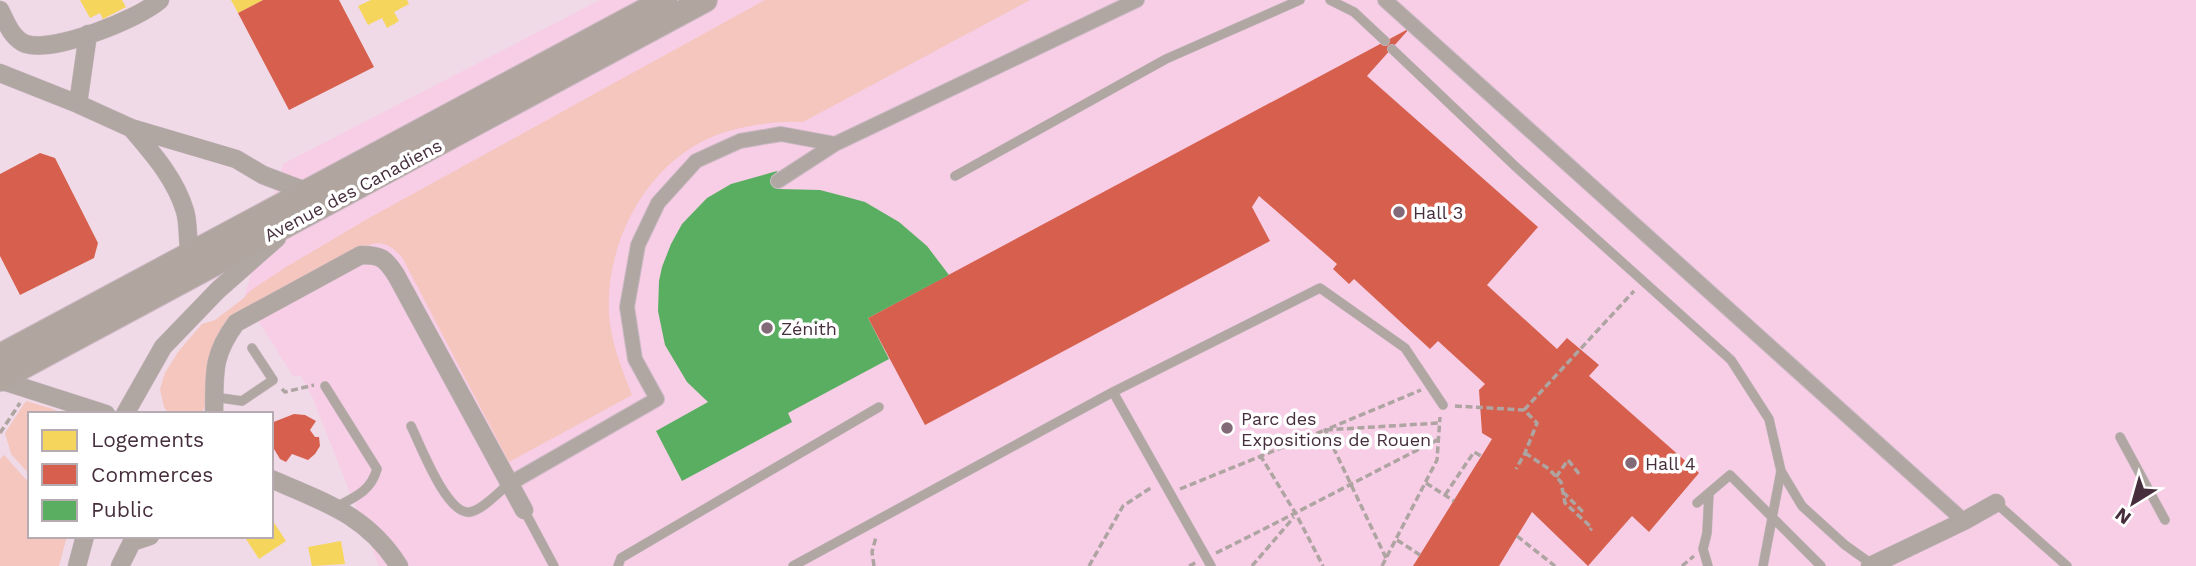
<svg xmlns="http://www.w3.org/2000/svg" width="2196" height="566" font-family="'Work Sans',sans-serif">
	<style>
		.built { fill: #f7cee6 }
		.green { fill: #f4c6bd }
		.homes { fill: #f6d55c }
		.shops { fill: #d6604d }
		.public { fill: #5aae61 }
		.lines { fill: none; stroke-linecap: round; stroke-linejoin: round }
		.service-casing { stroke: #ccb9c4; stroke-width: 10 }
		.pedestrian-casing { stroke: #ccb9c4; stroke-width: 16 }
		.minor-casing { stroke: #ccb9c4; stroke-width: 19 }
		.secondary-casing { stroke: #ccb9c4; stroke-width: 26 }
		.path { stroke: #aea4a2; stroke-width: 3.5; stroke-dasharray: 7 3.5; stroke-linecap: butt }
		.service { stroke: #b0a7a2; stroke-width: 9 }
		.pedestrian { stroke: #b0a7a2; stroke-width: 14 }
		.minor { stroke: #b0a7a2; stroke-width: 18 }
		.secondary { stroke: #b1a5a0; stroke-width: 24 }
		.poi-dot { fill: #826a78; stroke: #fff; stroke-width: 2.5 }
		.labels { text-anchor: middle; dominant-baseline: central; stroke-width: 7; stroke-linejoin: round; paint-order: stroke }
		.street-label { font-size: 18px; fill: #462e3d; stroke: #fff }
		.poi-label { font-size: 18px; fill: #462e3d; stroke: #fff; text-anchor: start }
	</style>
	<rect width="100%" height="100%" fill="#f0dae7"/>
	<path class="built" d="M600,0h1596v566h-1817l-68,-172 -10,-18h-8l-49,-78 39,-134z"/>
	<path class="green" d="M765,0h265l-227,122c-29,-1 -56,3 -84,12 -71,26 -114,107 -110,180 2,29 13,55 23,81l-123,67 -107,-205c-16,-17 -24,-17 -45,-7l-125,67 -30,97h-33l-5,-7 -4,-18 5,-16 13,-21 24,-28 13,-4 29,-22 6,-7 36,-24 83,-49z
		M26,401l27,8 9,5h-32v61l-19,-21 -6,-21z
		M4,455l26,29v52h37l-8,30h-59v-107z"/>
	<path class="homes" d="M80,0h42l4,7 -23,12 -3,-6 -10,5z
		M231,0h32l-25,13z
		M371,0h36l2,4 -15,8 5,9 -12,7 -5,-10 -14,7 -10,-19z
		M271,518l15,23 -27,18 -15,-23h27z
		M341,541l4,23 -33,2 -4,-19z"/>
	<path class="shops" d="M263,0h76l35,67 -85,43 -51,-97z
		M1410,28l-43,48 171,151 -51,58 70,64 10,-11 32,27 -10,11 110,97 -50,59 -17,-16 -44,50 -56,-54 -33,54h-86l79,-127 -10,-6 -3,-43 6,-6 -47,-43 -8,8 -76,-70 -5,5 -16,-15 4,-5 -78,-68 -7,11 18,34 -345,184 -57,-107z
		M40,153l15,5 43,85 -4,15 -74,37 -20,-39v-82z
		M294,414l11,1 11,6 -6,9 5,7h4l1,9 -5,8 -7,6 -16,-6 -6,8 -6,-3 -6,-10 -3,-26z"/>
	<path class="public" d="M777,171l2,18 41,1 23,6 22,6 34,20 28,24 22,29 -81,43 21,41 -101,54 4,9 -110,59 -26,-50 52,-29 -21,-20 -22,-37 -7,-34 1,-30 3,-14 9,-23 11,-20 25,-26 24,-14z"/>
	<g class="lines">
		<defs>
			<path id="service" d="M1330,0l24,12 31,29
				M1392,49l124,118 215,193 38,59 12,52 -18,95
				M955,176l211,-117 134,-59
				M325,386l52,83c-6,22 -22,28 -41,38
				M214,397l28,4 31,-21 -21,-32
				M411,426c9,18 36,90 59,86 14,-3 28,-20 39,-28
				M2120,437l45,83
				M1781,471l21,35 43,39 28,20
				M1697,503l33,-28 91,91
				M1996,503l71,63
				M524,510l30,56
				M618,566l3,-8 258,-151
				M793,566l320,-174
				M1211,566l-98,-174 207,-104 85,60 38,57
				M1708,566l-5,-17 4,-16 2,-40"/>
			<path id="pedestrian" d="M1385,0l579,521
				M778,181l57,-37 302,-144
				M509,484l148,-85 -22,-40 -8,-52 11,-62 20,-42 38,-42 44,-20 41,-7 54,10"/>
			<path id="minor" d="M0,10c6,12 12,29 26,34 27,9 113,-25 134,-44
				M0,73l78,31 53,24 105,31 27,16 45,17
				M78,104l10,-70
				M131,128c22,26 44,50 54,83 4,14 2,29 5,44
				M0,380l106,34
				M125,414l38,-67 55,-57 59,-52
				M214,414c1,-40 -3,-57 22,-91l125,-68c20,0 24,3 35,20l128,235
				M271,479c53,23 96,36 128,87
				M77,566l8,-30
				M120,566l12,-24 18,-6
				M1870,566l94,-45 32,-18"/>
			<path id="secondary" d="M0,356l665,-356
				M0,379l705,-379"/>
		</defs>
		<use href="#service" class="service-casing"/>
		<use href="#pedestrian" class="pedestrian-casing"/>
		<use href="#minor" class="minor-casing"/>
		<use href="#secondary" class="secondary-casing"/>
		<path class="path" d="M282,389l3,3 29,-7
			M1455,406l69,4 13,13 -12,30 -9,16
			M1524,410l110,-119
			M0,433l20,-30
			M1525,453l24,16 12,13 4,21 27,25 -2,2
			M1260,455l36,59 27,52
			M1556,477l12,-17 12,15
			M1426,483l28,18
			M1180,489l145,-59 114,-7
			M1563,492l21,21
			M1445,495l29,-43 7,4
			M1517,536l38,30
			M1397,540l23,15
			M1216,553c75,-37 148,-76 223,-114
			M1386,558l-61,-128 96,-40
			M874,566l-2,-14 4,-15
			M1089,566l34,-60 29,-19
			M1189,566l8,-4
			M1252,566l42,-49
			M1382,566l55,-106 3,-43
			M1682,566l12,-10"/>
		<use href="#service" class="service"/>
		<use href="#pedestrian" class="pedestrian"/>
		<use href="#minor" class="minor"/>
		<use href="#secondary" class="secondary"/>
	</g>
	<g class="poi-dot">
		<circle cx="1399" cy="212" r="7"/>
		<circle cx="767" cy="328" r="7"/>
		<circle cx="1227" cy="428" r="7"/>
		<circle cx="1631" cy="463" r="7"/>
	</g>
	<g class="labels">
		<g class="street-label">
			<text transform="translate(353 190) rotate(-28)">Avenue des Canadiens</text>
		</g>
		<g class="poi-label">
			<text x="1413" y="212">Hall 3</text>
			<text x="781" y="328">Zénith</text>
			<text x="1241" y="418">Parc des<tspan x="1241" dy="21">Expositions de Rouen</tspan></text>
			<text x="1645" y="463">Hall 4</text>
		</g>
	</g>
	<rect x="28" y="412" width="245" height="126" fill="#ffffff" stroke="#b5abb1" stroke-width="2"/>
	<rect x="42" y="430" width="35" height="21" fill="#f6d55c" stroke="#b5abb1" stroke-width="2"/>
	<text x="91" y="447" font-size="21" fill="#462e3d">Logements</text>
	<rect x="42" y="464" width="35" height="21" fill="#d6604d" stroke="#b5abb1" stroke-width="2"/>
	<text x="91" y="482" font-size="21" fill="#462e3d">Commerces</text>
	<rect x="42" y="500" width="35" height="21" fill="#5aae61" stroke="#b5abb1" stroke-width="2"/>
	<text x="91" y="517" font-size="21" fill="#462e3d">Public</text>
	<g transform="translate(2133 503) rotate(217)" stroke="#ffffff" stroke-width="5" paint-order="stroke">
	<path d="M0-5L12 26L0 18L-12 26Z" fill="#462e3d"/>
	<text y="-10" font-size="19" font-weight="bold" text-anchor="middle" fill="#462e3d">N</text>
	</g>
</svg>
